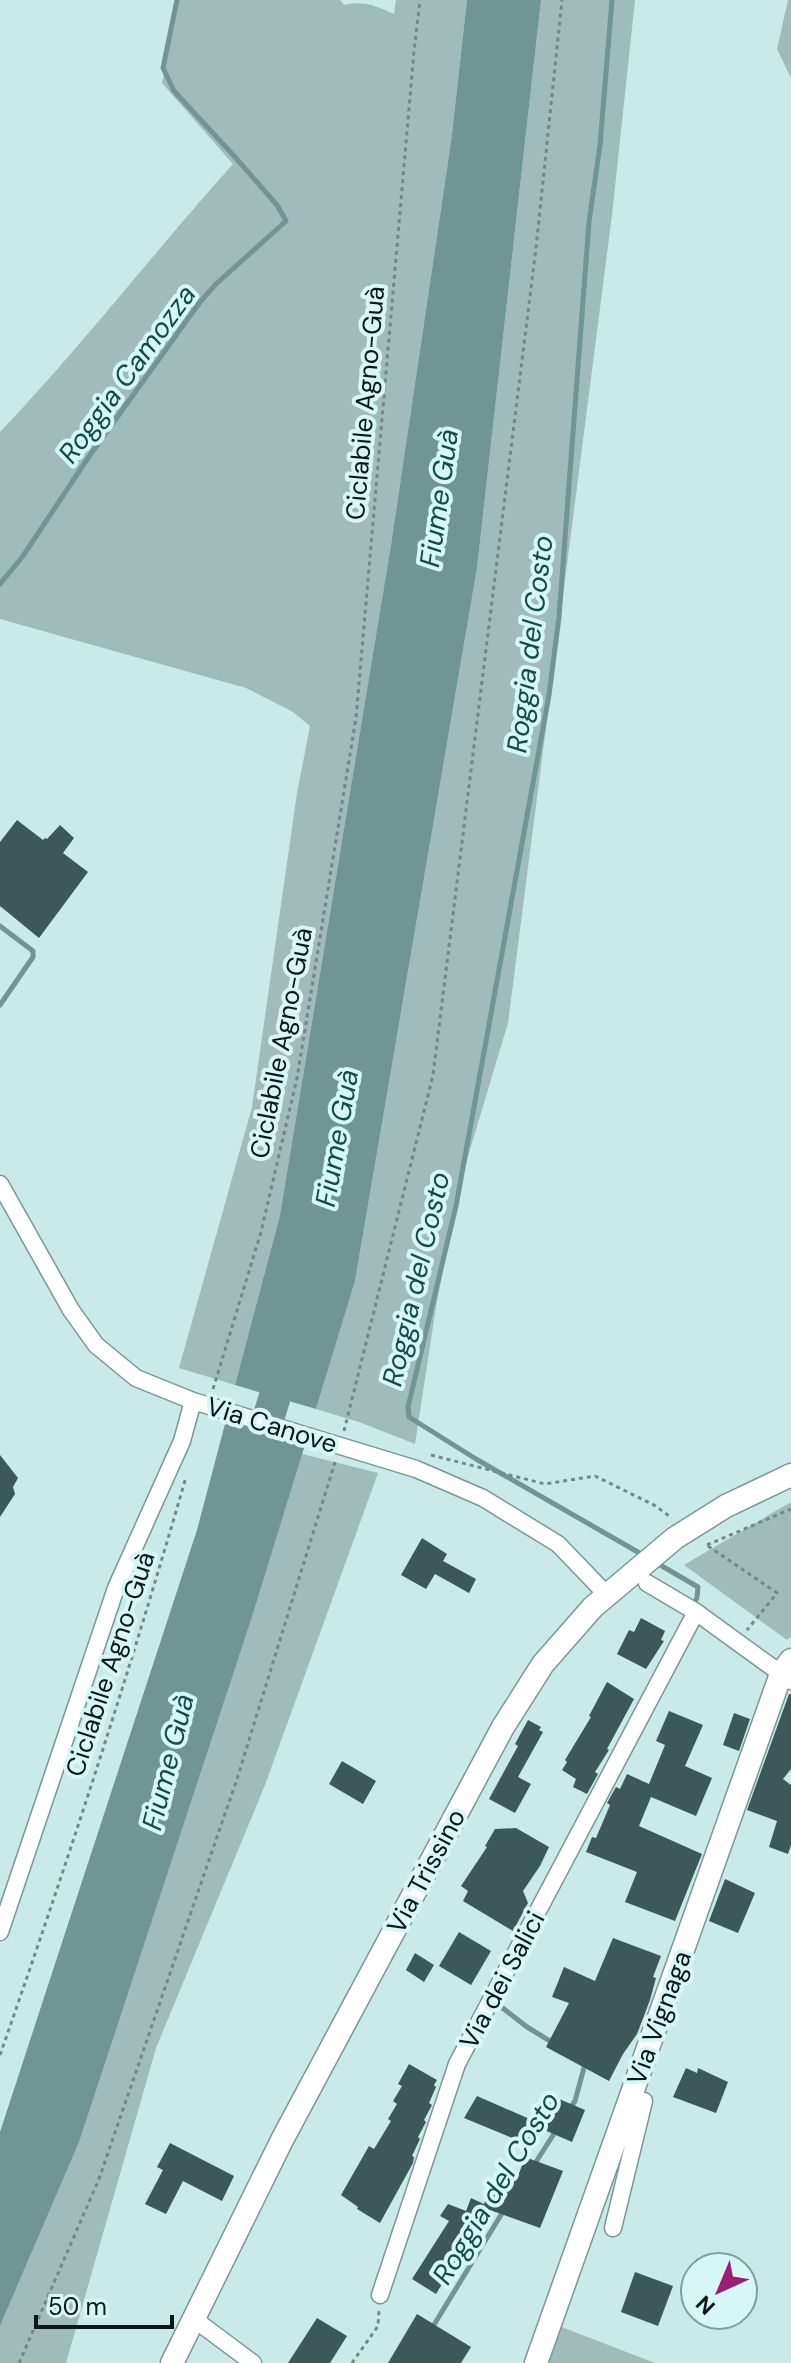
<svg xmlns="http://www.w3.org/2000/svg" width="791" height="2363" font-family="'DM Sans',sans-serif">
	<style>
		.green { fill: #9fbbba }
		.water { fill: #6f9594 }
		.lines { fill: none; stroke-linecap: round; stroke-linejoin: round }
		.stream { stroke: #6f9594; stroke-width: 5 }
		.river { stroke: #6f9594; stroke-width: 32 }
		.building { fill: #3c5858 }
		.street-casing { stroke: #799796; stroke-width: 19 }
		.secondary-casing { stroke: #799796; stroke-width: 25 }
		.path { stroke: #728988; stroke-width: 3; stroke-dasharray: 4 4; stroke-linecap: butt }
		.street { stroke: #fff; stroke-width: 16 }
		.secondary { stroke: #fff; stroke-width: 22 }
		.labels { text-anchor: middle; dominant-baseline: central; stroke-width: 8; stroke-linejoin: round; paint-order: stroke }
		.street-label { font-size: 26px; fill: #0c1817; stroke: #d6f7f6 }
		.water-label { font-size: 28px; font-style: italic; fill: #114c4b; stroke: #d6f7f6 }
	</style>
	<rect width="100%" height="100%" fill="#c9eae9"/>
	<path class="green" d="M179,0h161l4,5c18,-5 33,1 50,9l2,-14h71l-16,142 -60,403 -111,670 -45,170 -56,-17 73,-261 45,-314 13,-67 -17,-14 -47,-24 -246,-69v-187c82,-86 154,-180 233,-268l-71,-81z
		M541,0h94l-23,215 -104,808 -49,163 -23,121 -21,137 -56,-22 -43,-13 39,-128 122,-713z
		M788,0h3v78l-14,-29z
		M302,1454l76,19 -113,312 -109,263 -90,315h-66v-37l79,-185 173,-524z
		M791,1502v135l-4,3 -103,-75z
		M559,2326l96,37h-109z"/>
	<path class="water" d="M467,0h74l-64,568 -122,713 -39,128 -81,-24 45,-170 111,-670 60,-403z
		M225,1424l83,11 -56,182 -173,525 -79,184v-194l197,-602z"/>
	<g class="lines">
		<path class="stream" d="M612,0l-12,145 -11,77 -30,395 -10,78 -93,511 -48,201 1,10 67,42 167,96
			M0,584l23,-28 67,-101 110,-153 16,-18 70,-63 -9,-16 -42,-48 -61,-66 -11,-23 14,-68
			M0,926l33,25v6l-33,48
			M655,1562l43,25 -1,10 -4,11
			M495,2002l32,25 28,17
			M571,2107l4,-6 10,-37
			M534,2165l23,-36
			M432,2328l72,-118"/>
		<path class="river" d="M256,1458l31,-101"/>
	</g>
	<path class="building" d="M17,820l26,20 2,-2 2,1 13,-14 14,13 -11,15 25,19 -49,66 -39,-32v-64z
		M0,1455l18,23 -5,9 2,7 -15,23z
		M422,1538l25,16 -4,7 33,18 -7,14 -34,-19 -9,15 -25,-14z
		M641,1618l24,13 -4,9 3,1 -18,28 -29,-15 12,-24 5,2z
		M607,1682l27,17 -27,50 2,1 -14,22 3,2 -11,20 -14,-7 3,-8 -14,-9 5,-8 -2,-2 26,-43 -2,-1z
		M789,1694h2v75l-8,10 8,6v60l-3,9 -19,-7 8,-26 -30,-11z
		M669,1711l34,14 -18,41 27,12 -16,38 -45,-19 -12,29 63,28 -27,67 -50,-19 12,-30 -51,-20 6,-15 4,1 14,-33 -3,-2 9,-16 4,2 7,-15 22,10 16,-39 -9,-4z
		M734,1713l16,6 -11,32 -16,-6z
		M528,1720l13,7 -2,3 4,2 -25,45 13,7 -16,29 -26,-14 29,-53 -3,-2z
		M342,1761l34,20 -13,23 -34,-20z
		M516,1828l33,19 -9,19 -17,25 5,12 -15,28 -50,-30 5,-10 -7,-5 26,-39 -2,-1 10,-17z
		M725,1879l30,14 -17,40 -29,-12z
		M459,1932l32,19 -20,34 -32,-19z
		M613,1938l48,18 -8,21 3,1 -6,22 -13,34 -14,20 -14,27 -63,-34 23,-44 -17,-6 12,-30 31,14z
		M415,1953l19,12 -10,17 -18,-12z
		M409,2064l28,16 -3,5 2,2 -7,16 3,2 -8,15 2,2 -8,15 2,2 -8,17 2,1 -1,6 -33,60 -23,-14 1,-2 -17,-12 28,-49 5,3 17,-28 -3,-2 9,-15 -4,-3 9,-15 -4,-2z
		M686,2068l11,5 1,-5 30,14 -12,31 -43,-16z
		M477,2096l64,28 11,-28 33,14 -13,32 -30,-13 -8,18 -70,-29z
		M170,2143l64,33 -12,25 -39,-20 -17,33 -21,-10 18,-34 -6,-3z
		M525,2157l38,14 -23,57 -50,-18 -16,26 -2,-1 -36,59 -24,-15 37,-58 -9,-5 8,-12 18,7 5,-13 13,6 13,-32 20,7z
		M635,2272l38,14 -15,40 -37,-14z
		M417,2314l54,33 -10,16h-73z
		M317,2318l30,18 -17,27h-42z"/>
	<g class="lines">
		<defs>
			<path id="street" d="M0,1184l71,126 25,35 40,33 57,23 223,68 67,29 75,46 49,51
				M647,1583l49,29 95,69
				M0,1932l116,-344 66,-147 11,-40
				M613,2228l31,-127 -14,-2
				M380,2295l77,-231 239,-452
				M194,2319l59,44"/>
			<path id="secondary" d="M172,2363l110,-223 221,-413 40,-63 50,-57 82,-69 51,-32 65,-31
				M536,2363l245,-689 10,-14"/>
		</defs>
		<use href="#street" class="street-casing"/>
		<use href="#secondary" class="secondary-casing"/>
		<path class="path" d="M213,1389l48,-157 36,-154 59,-360 58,-667 6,-51
			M344,1431l89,-356 103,-827 26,-248
			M431,1455l114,29 50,-8 59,29 18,13
			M707,1545l84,-36
			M708,1546l69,47 -30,37
			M0,2055c67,-191 130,-384 186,-578
			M19,2363l80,-184 138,-400 98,-317
			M352,2363l26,-37 1,-16"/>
		<use href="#street" class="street"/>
		<use href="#secondary" class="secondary"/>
	</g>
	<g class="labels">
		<g class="street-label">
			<text transform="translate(365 403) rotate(-85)">Ciclabile Agno-Guà</text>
			<text transform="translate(281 1043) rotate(-79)">Ciclabile Agno-Guà</text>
			<text transform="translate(272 1425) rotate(17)">Via Canove</text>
			<text transform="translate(110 1664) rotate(-72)">Ciclabile Agno-Guà</text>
			<text transform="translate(426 1871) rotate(-62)">Via Trissino</text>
			<text transform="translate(502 1980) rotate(-62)">Via dei Salici</text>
			<text transform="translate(659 2018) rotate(-70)">Via Vignaga</text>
		</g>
		<g class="water-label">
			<text transform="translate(127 374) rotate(-54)">Roggia Camozza</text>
			<text transform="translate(439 498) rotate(-82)">Fiume Guà</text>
			<text transform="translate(530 644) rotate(-83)">Roggia del Costo</text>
			<text transform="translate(337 1138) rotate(-80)">Fiume Guà</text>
			<text transform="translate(416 1279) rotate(-77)">Roggia del Costo</text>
			<text transform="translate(168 1762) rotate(-76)">Fiume Guà</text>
			<text transform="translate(496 2188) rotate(-59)">Roggia del Costo</text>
		</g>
	</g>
	<g transform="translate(719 2291) rotate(224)"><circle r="38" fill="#d6f7f6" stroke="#859e9d" stroke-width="2"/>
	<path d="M0-6L14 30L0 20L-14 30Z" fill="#9c1f75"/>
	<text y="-12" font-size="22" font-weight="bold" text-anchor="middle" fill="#0c1817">N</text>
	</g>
	<path d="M36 2315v12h136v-12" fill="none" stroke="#0c1817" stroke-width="4"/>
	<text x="48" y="2315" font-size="24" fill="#0c1817" stroke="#d6f7f6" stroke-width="6" paint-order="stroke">50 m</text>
</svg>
